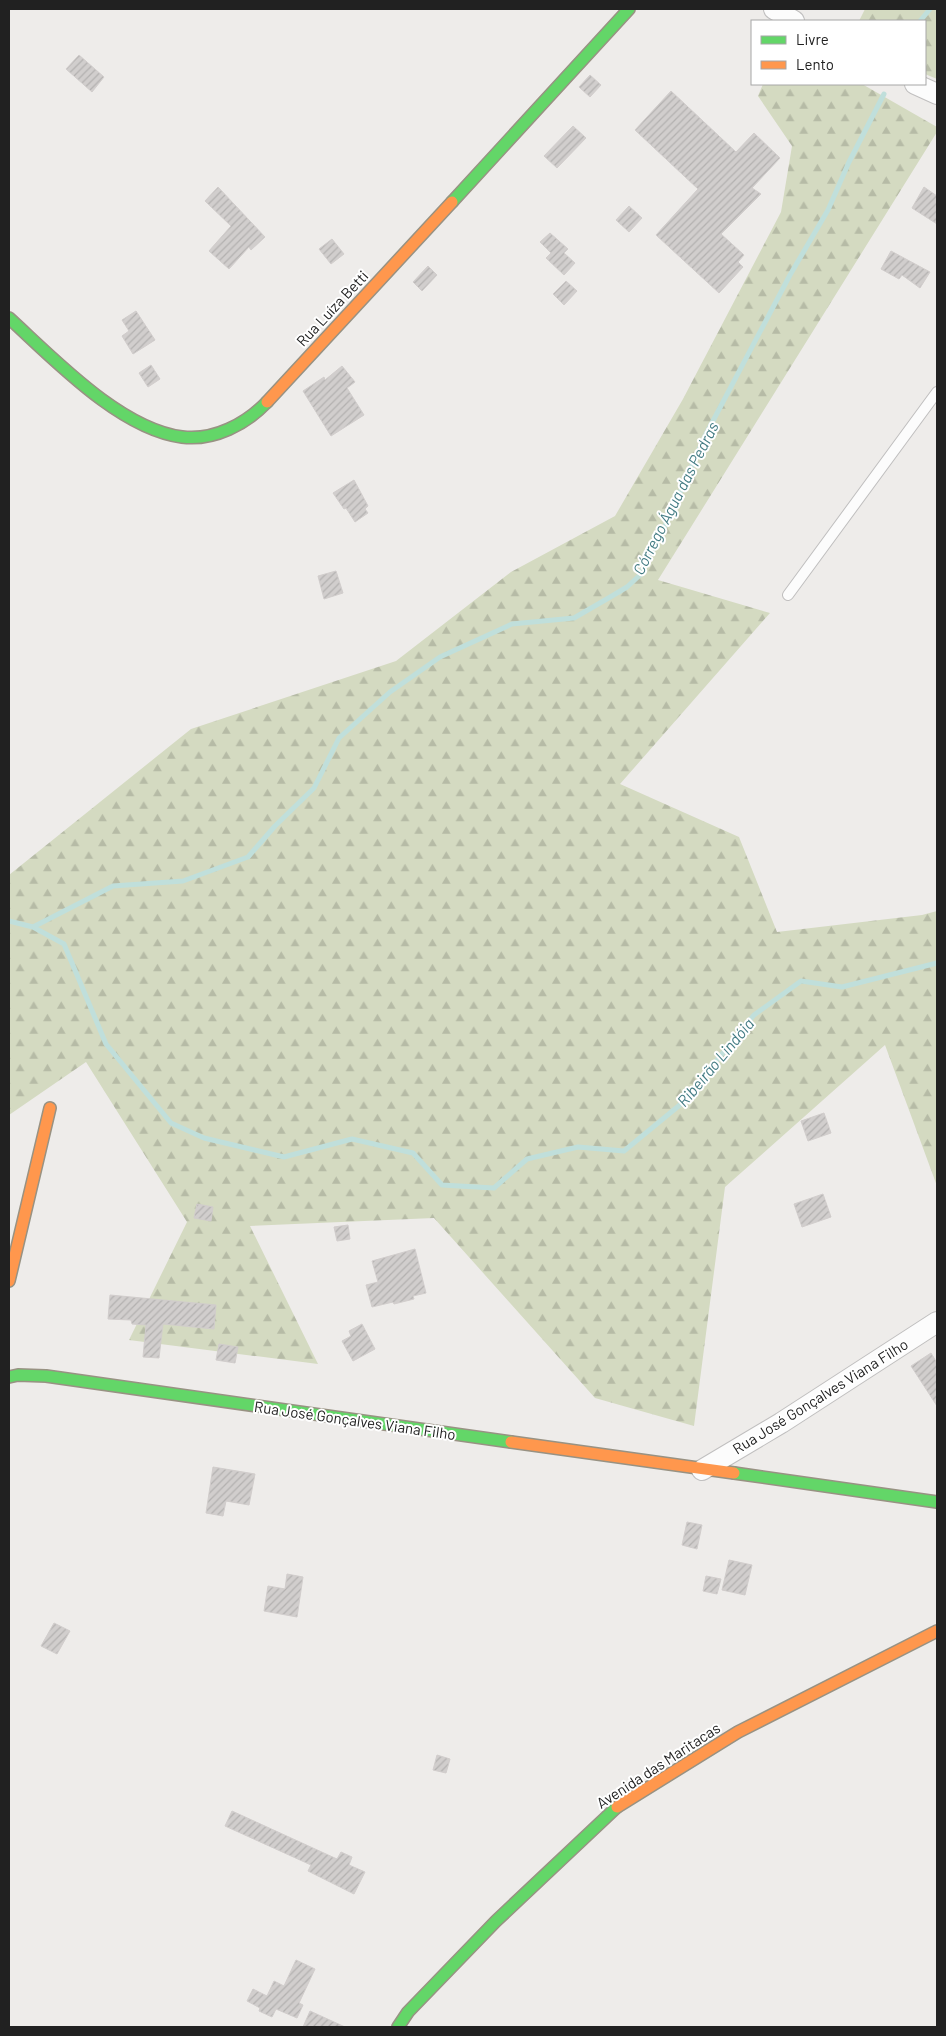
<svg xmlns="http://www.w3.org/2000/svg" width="946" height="2036" font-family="Barlow,sans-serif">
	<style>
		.forest { fill: url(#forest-firs) }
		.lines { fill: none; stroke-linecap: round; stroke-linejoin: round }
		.stream { stroke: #c0dfdb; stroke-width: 5 }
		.building { fill: url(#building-hatch); stroke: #d1cdcc }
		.lane-casing { stroke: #c0bfbf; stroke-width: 12 }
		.street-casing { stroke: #c0bfbf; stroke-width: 22 }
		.fast-casing { stroke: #989283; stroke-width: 14 }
		.slow-casing { stroke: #989283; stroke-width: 14 }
		.lane { stroke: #fcfcfc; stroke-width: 10 }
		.street { stroke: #fcfcfc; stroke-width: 20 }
		.fast { stroke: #63d668; stroke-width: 11 }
		.slow { stroke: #ff974d; stroke-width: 11 }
		.labels { text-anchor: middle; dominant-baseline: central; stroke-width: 4; stroke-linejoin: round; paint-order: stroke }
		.street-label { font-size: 15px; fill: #212121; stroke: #fff }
		.water-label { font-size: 16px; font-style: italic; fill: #437c84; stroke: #fff }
	</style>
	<defs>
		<pattern id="forest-firs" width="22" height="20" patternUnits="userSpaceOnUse" patternTransform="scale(1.25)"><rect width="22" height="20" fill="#d4dac1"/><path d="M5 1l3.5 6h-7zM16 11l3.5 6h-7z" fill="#b6bba6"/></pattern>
		<pattern id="building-hatch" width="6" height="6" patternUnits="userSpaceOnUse" patternTransform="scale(1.25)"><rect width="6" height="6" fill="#d1cecd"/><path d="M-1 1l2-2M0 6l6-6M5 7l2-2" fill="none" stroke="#b3b1b0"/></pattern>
	</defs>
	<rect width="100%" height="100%" fill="#eeecea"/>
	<path class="forest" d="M865,9h72v70l-12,-5v-53h-66z
		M763,84h99l75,43v5l-279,448 112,33 -150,171 119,53 38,95 145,-17 15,-4v275l-52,-141 -160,142 -31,239 -99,-28 -161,-180 -184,8 68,138 -189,-24 58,-118 -101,-160 -77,53v-240l182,-146 205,-68 115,-89 104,-56 68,-117 98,-187 11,-66 -34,-50z"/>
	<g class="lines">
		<path class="stream" d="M920,21l10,-12
			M9,921l24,6 31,17 42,100 65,79 33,15 80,19 68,-18 61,14 29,32 52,3 33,-29 51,-12 46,4 57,-47 73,-89 47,-34 41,6 95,-24
			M33,927l80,-41 70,-5 65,-24 27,-31 39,-38 25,-50 51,-46 50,-35 72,-33 62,-6 38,-22 15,-9 13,-12 27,-53 38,-86 85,-161 38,-65 21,-48 35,-68"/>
	</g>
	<path class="building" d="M79,55l25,22 -12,15 -26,-23z
		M590,75l11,10 -11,12 -11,-10z
		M671,91l65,61 18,-19 26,25 -28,30 9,6 -40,40 23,21 -6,7 5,5 -24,26 -63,-58 42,-46 -63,-59z
		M573,126l13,12 -29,30 -13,-12z
		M218,187l47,50 -14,13 -2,-3 -20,22 -20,-18 22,-25 -26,-25z
		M924,187l13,9v28l-25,-16z
		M629,206l13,12 -13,14 -13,-12z
		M550,233l18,16 -4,4 11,10 -11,12 -18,-17 5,-5 -11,-11z
		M332,239l12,15 -13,10 -12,-15z
		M891,251l39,21 -10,16 -18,-13 -3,4 -18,-10z
		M428,266l9,9 -15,16 -9,-9z
		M566,281l11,10 -13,14 -11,-11z
		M136,311l19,29 -22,14 -11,-18 7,-5 -7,-11z
		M151,365l9,14 -12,8 -9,-14z
		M342,366l13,16 -8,6 17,27 -33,21 -28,-45 21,-14 1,3z
		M354,480l14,26 -3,3 3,4 -13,9 -9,-14 -2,1 -11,-16z
		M336,571l7,22 -19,6 -6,-23z
		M824,1113l7,20 -23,8 -7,-20z
		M823,1194l8,23 -29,10 -8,-23z
		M197,1204l16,3 -2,14 -17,-3z
		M348,1225l2,14 -13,2 -3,-14z
		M415,1249l11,44 -13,3 1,3 -20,5 -1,-2 -21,5 -6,-22 12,-3 -6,-21z
		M110,1295l106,10 -2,24 -51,-5 -4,34 -16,-1 3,-32 -14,-1 -1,-4 -23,-1z
		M362,1324l13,25 -22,12 -11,-20 9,-5 -2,-5z
		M219,1344l19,3 -3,16 -19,-3z
		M931,1353l6,10v43l-26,-40z
		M213,1467l42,7 -6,31 -23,-4 -3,15 -17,-3z
		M687,1522l15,3 -5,24 -15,-4z
		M729,1560l23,5 -7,30 -23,-5z
		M287,1574l16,3 -6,40 -33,-6 4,-25 17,3z
		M706,1576l15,3 -4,15 -14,-3z
		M54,1623l16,8 -13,23 -16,-8z
		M437,1755l13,4 -4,14 -13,-3z
		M232,1811l105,48 4,-7 11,5 -3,8 16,7 -11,22 -46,-23 3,-6 -86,-39z
		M296,1960l19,9 -16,34 4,2 -6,13 -21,-9 -4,8 -13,-6 1,-3 -13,-7 6,-12 14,7 7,-15 10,5z
		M310,2011l35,16h-42z"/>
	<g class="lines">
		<defs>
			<path id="lane" d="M788,595l149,-203"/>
			<path id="street" d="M774,9l20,12
				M915,84l22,10
				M702,1470l79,-47 156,-101"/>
			<path id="fast" d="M452,202l177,-193
				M9,318c45,41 111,111 173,119 32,4 64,-13 85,-35
				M9,1377l9,-2 28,1 465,66
				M734,1473l203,29
				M398,2027l10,-15 88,-91 121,-114"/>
			<path id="slow" d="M267,402l185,-200
				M9,1281l41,-173
				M511,1442l223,31
				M617,1807l121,-75 199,-101"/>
		</defs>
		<use href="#lane" class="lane-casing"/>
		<use href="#street" class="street-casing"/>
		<use href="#fast" class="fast-casing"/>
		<use href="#slow" class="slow-casing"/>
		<use href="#lane" class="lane"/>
		<use href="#street" class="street"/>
		<use href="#fast" class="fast"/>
		<use href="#slow" class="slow"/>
	</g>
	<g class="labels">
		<g class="street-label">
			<text transform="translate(332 308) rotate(-47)">Rua Luíza Betti</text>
			<text transform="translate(820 1396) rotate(-32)">Rua José Gonçalves Viana Filho</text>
			<text transform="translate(355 1420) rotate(8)">Rua José Gonçalves Viana Filho</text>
			<text transform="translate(658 1765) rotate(-33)">Avenida das Maritacas</text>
		</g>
		<g class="water-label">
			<text transform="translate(675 498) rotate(-63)">Córrego Água das Pedras</text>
			<text transform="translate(715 1062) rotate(-50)">Ribeirão Lindóia</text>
		</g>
	</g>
	<rect width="946" height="2036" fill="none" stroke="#212121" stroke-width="20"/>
	<rect x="751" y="20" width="175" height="65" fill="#ffffff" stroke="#a6a6a6"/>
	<rect x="761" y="36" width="25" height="8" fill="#63d668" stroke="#a6a6a6"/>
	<text x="796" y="45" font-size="15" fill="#212121">Livre</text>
	<rect x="761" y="61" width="25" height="8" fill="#ff974d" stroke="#a6a6a6"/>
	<text x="796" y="70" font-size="15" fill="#212121">Lento</text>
</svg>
